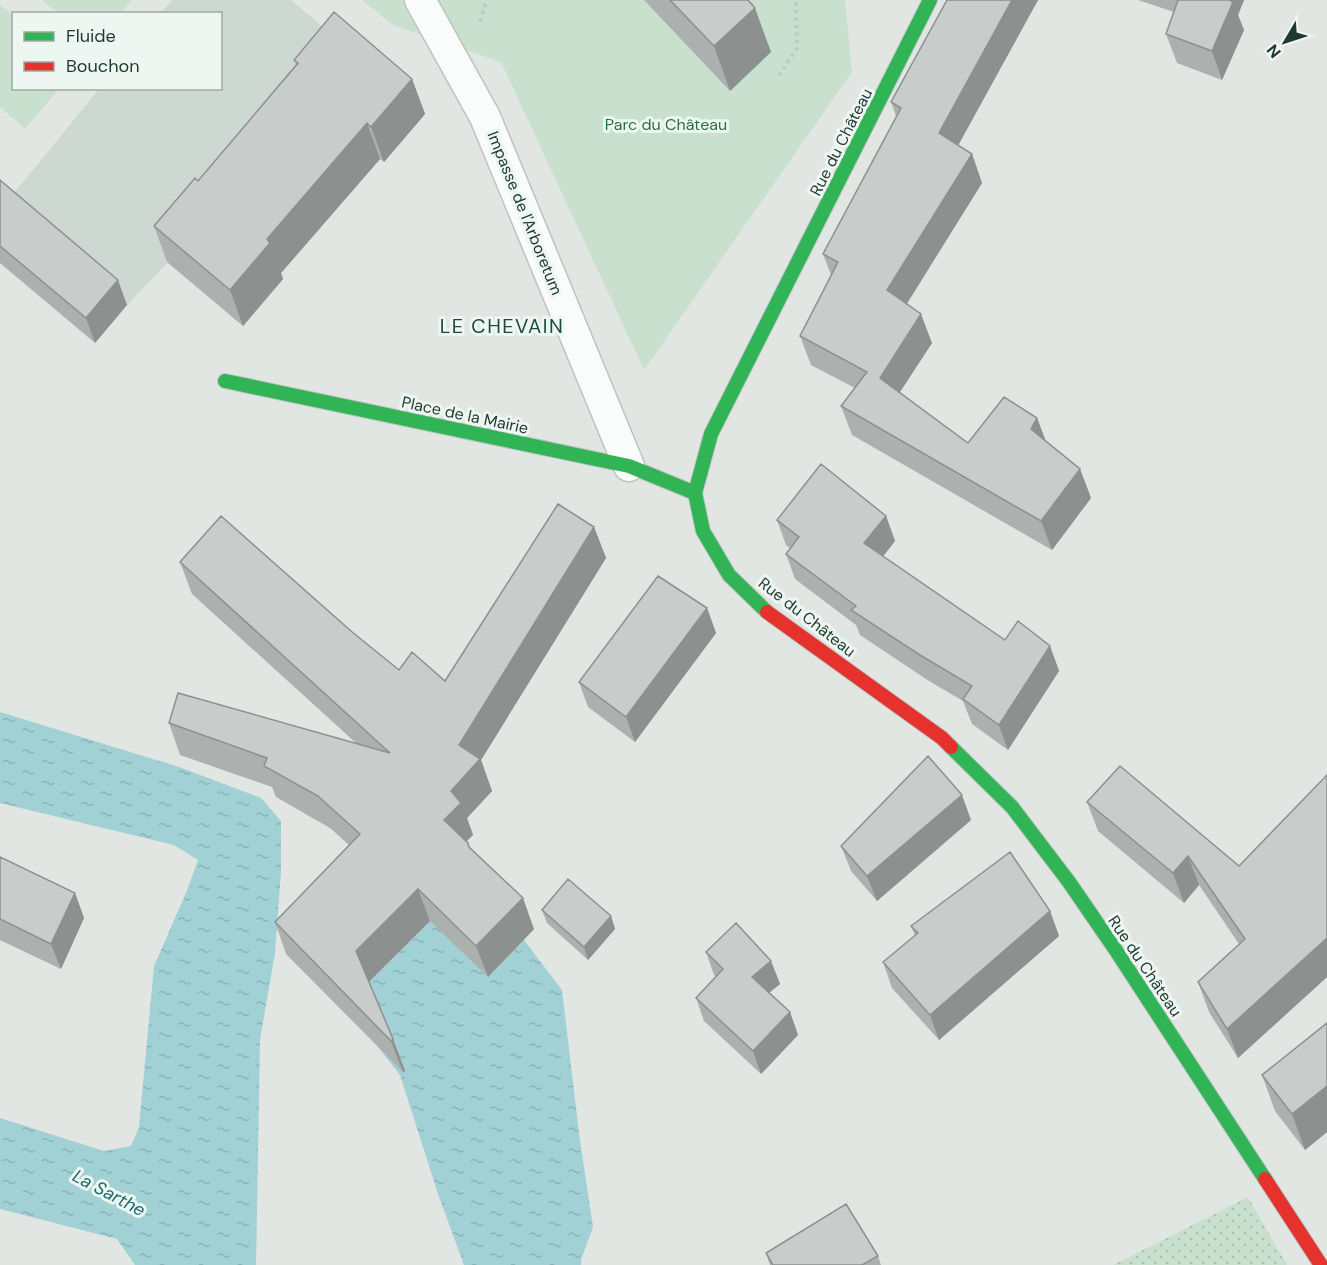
<svg xmlns="http://www.w3.org/2000/svg" width="1327" height="1265" font-family="'DM Sans',sans-serif">
	<style>
		.built { fill: #ced8d3 }
		.grass { fill: url(#grass-dots) }
		.green { fill: #c9e0cf }
		.water { fill: url(#water-ripples) }
		.lines { fill: none; stroke-linecap: round; stroke-linejoin: round }
		.lane-casing { stroke: #bec3c0; stroke-width: 33 }
		.fast-casing { stroke: #bdc4c1; stroke-width: 16 }
		.jam-casing { stroke: #bdc4c1; stroke-width: 16 }
		.path { stroke: #bec7c4; stroke-width: 4; stroke-dasharray: 3 4.5; stroke-linecap: butt }
		.lane { stroke: #fafbfb; stroke-width: 30 }
		.fast { stroke: #30b455; stroke-width: 14 }
		.jam { stroke: #e5322d; stroke-width: 14 }
		.wall { fill: #acb0af }
		.shaded-wall { fill: #8c908e }
		.building { fill: #c8cdcb; stroke: #8c908e; stroke-width: 1.5 }
		.labels { text-anchor: middle; dominant-baseline: central; stroke-width: 6; stroke-linejoin: round; paint-order: stroke }
		.park-label { font-size: 16px; fill: #2a6f41; stroke: #eef6f2 }
		.street-label { font-size: 16px; fill: #1f3930; stroke: #eef6f2 }
		.water-label { font-size: 18px; font-style: italic; fill: #1b6973; stroke: #eef6f2 }
		.quarter-label { font-size: 20px; letter-spacing: 1.5px; fill: #1c4a3c; stroke: #eef6f2 }
	</style>
	<defs>
		<pattern id="grass-dots" width="8" height="8" patternUnits="userSpaceOnUse" patternTransform="scale(1.5)"><rect width="8" height="8" fill="#c9e0cf"/><path d="M2 2h.1M6 6h.1" fill="none" stroke="#acc1b2" stroke-width="1.8" stroke-linecap="round"/></pattern>
		<pattern id="water-ripples" width="26" height="14" patternUnits="userSpaceOnUse" patternTransform="scale(1.5)"><rect width="26" height="14" fill="#a1d0d5"/><path d="M2 4q2-2 4 0t4 0M15 11q2-2 4 0t4 0" fill="none" stroke="#8ab3b7"/></pattern>
	</defs>
	<rect width="100%" height="100%" fill="#e1e6e3"/>
	<path class="built" d="M172,0h119l134,114 -41,48 -4,-3 -100,115 3,5 -40,47 -75,-64 -41,43 -121,-102 93,-114 121,-1v-74l-59,-1z"/>
	<path class="grass" d="M1248,1197l39,68h-174z"/>
	<path class="green" d="M42,0h90l-11,13h-63z
		M362,0h483l7,72 -208,298 -143,-308 -108,-37z
		M0,5l13,11 1,72 45,1 -34,40 -25,-22z"/>
	<path class="water" d="M0,712l179,55 82,31 20,23v50l-6,82 -15,87 -4,225h-121l-18,-26 -117,-30v-91l104,33 27,-5 8,-19 15,-161 32,-73 12,-33 -24,-15 -174,-42z
		M430,921l94,19 38,50 18,151 13,86 -12,33v5h-117l-26,-71 -38,-119 -22,-28 -10,-64z"/>
	<g class="lines">
		<defs>
			<path id="lane" d="M420,0l65,117 144,349"/>
			<path id="fast" d="M225,381l404,85 66,27
				M767,612l-38,-37 -26,-44 -8,-38 16,-59 219,-434
				M951,747l61,60 57,75 46,67 150,230"/>
			<path id="jam" d="M767,612l175,126 9,9
				M1265,1179l56,86"/>
		</defs>
		<use href="#lane" class="lane-casing"/>
		<use href="#fast" class="fast-casing"/>
		<use href="#jam" class="jam-casing"/>
		<path class="path" d="M480,21l7,-21
			M779,75l18,-27 -1,-44 -2,-4"/>
		<use href="#lane" class="lane"/>
		<use href="#fast" class="fast"/>
		<use href="#jam" class="jam"/>
	</g>
	<path class="wall" d="M644,0h104l23,52 -41,39z
		M947,0h91l-80,145 14,9 10,29 -75,121 25,39 -32,49 68,51 69,-25 9,24 34,27 11,29 -39,52 -200,-115 -11,-29 14,-18 -44,-23 -11,-29 31,-61 -8,-21 73,-138 -5,-14z
		M1138,0h106l-6,15 6,15 -22,50 -45,-17 -11,-29 8,-22z
		M294,60l118,19 13,35 -41,48 -4,-3 -99,114 2,6 -40,47 -76,-64 -13,-36 44,-45 98,-116z
		M0,180l127,125 -32,38 -95,-80z
		M886,516l9,25 -12,15 122,84 45,6 9,25 -51,79 -36,-26 -9,-23 -34,-20 -69,-46 -4,-10 -61,-46 -9,-25 4,-6 -4,-3 -9,-25z
		M594,527l12,31 -125,202 11,31 -25,27 6,17 -7,6 4,7 64,81 -46,48 -58,-56 -61,60 36,90 -2,1 -117,-118 -11,-32 74,-77 -19,-17 -54,-31 -4,-10 -92,-32 -11,-32 187,20 -164,-149 -12,-32 171,69 48,39 46,11z
		M707,608l9,25 -81,109 -47,-35 -9,-25z
		M1327,775v202l-89,81 -29,-46 -11,-30 41,-38 -40,-59 -15,18 -86,-72 -11,-29 152,64z
		M971,820l-94,81 -26,-30 -10,-25z
		M0,857l75,36 9,25 -23,51 -61,-29z
		M542,910l69,6 4,13 -27,31 -41,-37z
		M1050,911l9,25 -120,104 -47,-52 -9,-26 32,-26 -4,-10z
		M706,952l65,9 9,23 -11,9 21,19 8,23 -37,39 -57,-53 -8,-23 20,-21 -2,-2z
		M1327,1023v109l-22,18 -30,-39 -13,-36z
		M766,1253l112,3 3,9h-111z"/>
	<path class="shaded-wall" d="M1012,0h26l-89,162 -10,-29z
		M1225,0h19l-6,15 6,15 -22,50 -10,-29z
		M755,8l16,44 -41,39 -16,-45z
		M412,79l13,35 -41,48 -13,-35z
		M367,123l13,36 -99,114 2,6 -40,47 -13,-36 37,-51z
		M972,154l10,29 -85,136 -10,-29z
		M118,280l9,25 -32,38 -9,-25z
		M921,314l11,29 -42,64 -10,-29z
		M1037,418l11,29 -17,-18z
		M1080,469l11,29 -39,52 -11,-29z
		M886,516l9,25 -21,27 -10,-25z
		M594,527l12,31 -125,202 11,31 -25,27 6,17 -17,17 -12,-32 7,-29 8,-46z
		M707,608l9,25 -81,109 -9,-25z
		M1050,646l9,25 -51,79 -9,-25z
		M962,795l9,25 -94,81 -10,-25z
		M1188,856l11,29 -15,18 -11,-30z
		M418,889l12,32 -62,62 -12,-32z
		M75,893l9,25 -23,51 -10,-25z
		M523,898l11,31 -46,48 -12,-31z
		M1050,911l9,25 -120,104 -9,-25z
		M611,916l4,13 -27,31 -4,-13z
		M1327,938v39l-89,81 -11,-29z
		M771,961l9,23 -20,16 -8,-23z
		M790,1012l8,23 -37,39 -8,-23z
		M393,1039l12,32 -2,1 -12,-31z
		M1327,1086v46l-22,18 -13,-36z"/>
	<path class="building" d="M670,0h78l7,8 -41,38z
		M947,0h65l-73,133 33,21 -85,136 34,24 -41,64 88,65 36,-46 33,21 -6,11 49,40 -39,52 -200,-115 26,-34 -67,-36 38,-74 -15,-8 78,-146 -10,-6z
		M1178,0h51l4,2 -21,49 -46,-17z
		M334,12l78,67 -41,48 -4,-4 -100,116 3,4 -40,47 -76,-64 41,-48 3,3 100,-118 -4,-3z
		M0,180l118,100 -32,38 -86,-72z
		M821,464l65,52 -22,27 141,97 13,-19 32,25 -51,79 -36,-26 9,-13 -52,-31 -69,-45 5,-4 -70,-52 13,-17 -22,-17z
		M558,504l36,23 -135,218 21,14 -29,32 10,12 -17,17 24,23 1,4 54,51 -47,48 -58,-57 -62,62 37,88 -2,2 -116,-119 85,-88 -42,-38 -54,-30 3,-8 -98,-35 9,-30 212,60 -210,-191 41,-46 130,115 48,39 13,-18 33,29z
		M658,576l49,32 -81,109 -47,-35z
		M928,756l34,39 -95,81 -26,-30z
		M1120,766l119,100 88,-91v163l-100,91 -29,-47 47,-43 -57,-83 -15,17 -86,-71z
		M1010,852l40,59 -120,104 -47,-53 35,-29 -7,-7z
		M0,857l75,36 -24,51 -51,-25z
		M568,879l43,37 -27,31 -42,-37z
		M736,923l35,38 -19,16 38,35 -37,39 -57,-53 27,-29 -17,-17z
		M1327,1023v63l-35,28 -30,-39z
		M846,1204l32,52 -16,9h-89l-7,-12z"/>
	<g class="labels">
		<g class="park-label">
			<text x="666" y="124">Parc du Château</text>
		</g>
		<g class="street-label">
			<text transform="translate(841 142) rotate(-63)">Rue du Château</text>
			<text transform="translate(525 213) rotate(68)">Impasse de l'Arboretum</text>
			<text transform="translate(465 415) rotate(12)">Place de la Mairie</text>
			<text transform="translate(807 617) rotate(38)">Rue du Château</text>
			<text transform="translate(1145 966) rotate(56)">Rue du Château</text>
		</g>
		<g class="water-label">
			<text transform="translate(109 1193) rotate(28)">La Sarthe</text>
		</g>
		<g class="quarter-label">
			<text x="502" y="326">LE CHEVAIN</text>
		</g>
	</g>
	<rect x="12" y="12" width="210" height="78" fill="#eef6f2" stroke="#9baaa4" stroke-width="1.5"/>
	<rect x="24" y="32" width="30" height="9" fill="#30b455" stroke="#9baaa4" stroke-width="1.5"/>
	<text x="66" y="42" font-size="18" fill="#1f3930">Fluide</text>
	<rect x="24" y="62" width="30" height="9" fill="#e5322d" stroke="#9baaa4" stroke-width="1.5"/>
	<text x="66" y="72" font-size="18" fill="#1f3930">Bouchon</text>
	<g transform="translate(1285 42) rotate(231)" stroke="#eef6f2" stroke-width="4.5" paint-order="stroke">
	<path d="M0-4.5L10 22L0 15L-10 22Z" fill="#1f3930"/>
	<text y="-9" font-size="16" font-weight="bold" text-anchor="middle" fill="#1f3930">N</text>
	</g>
</svg>
